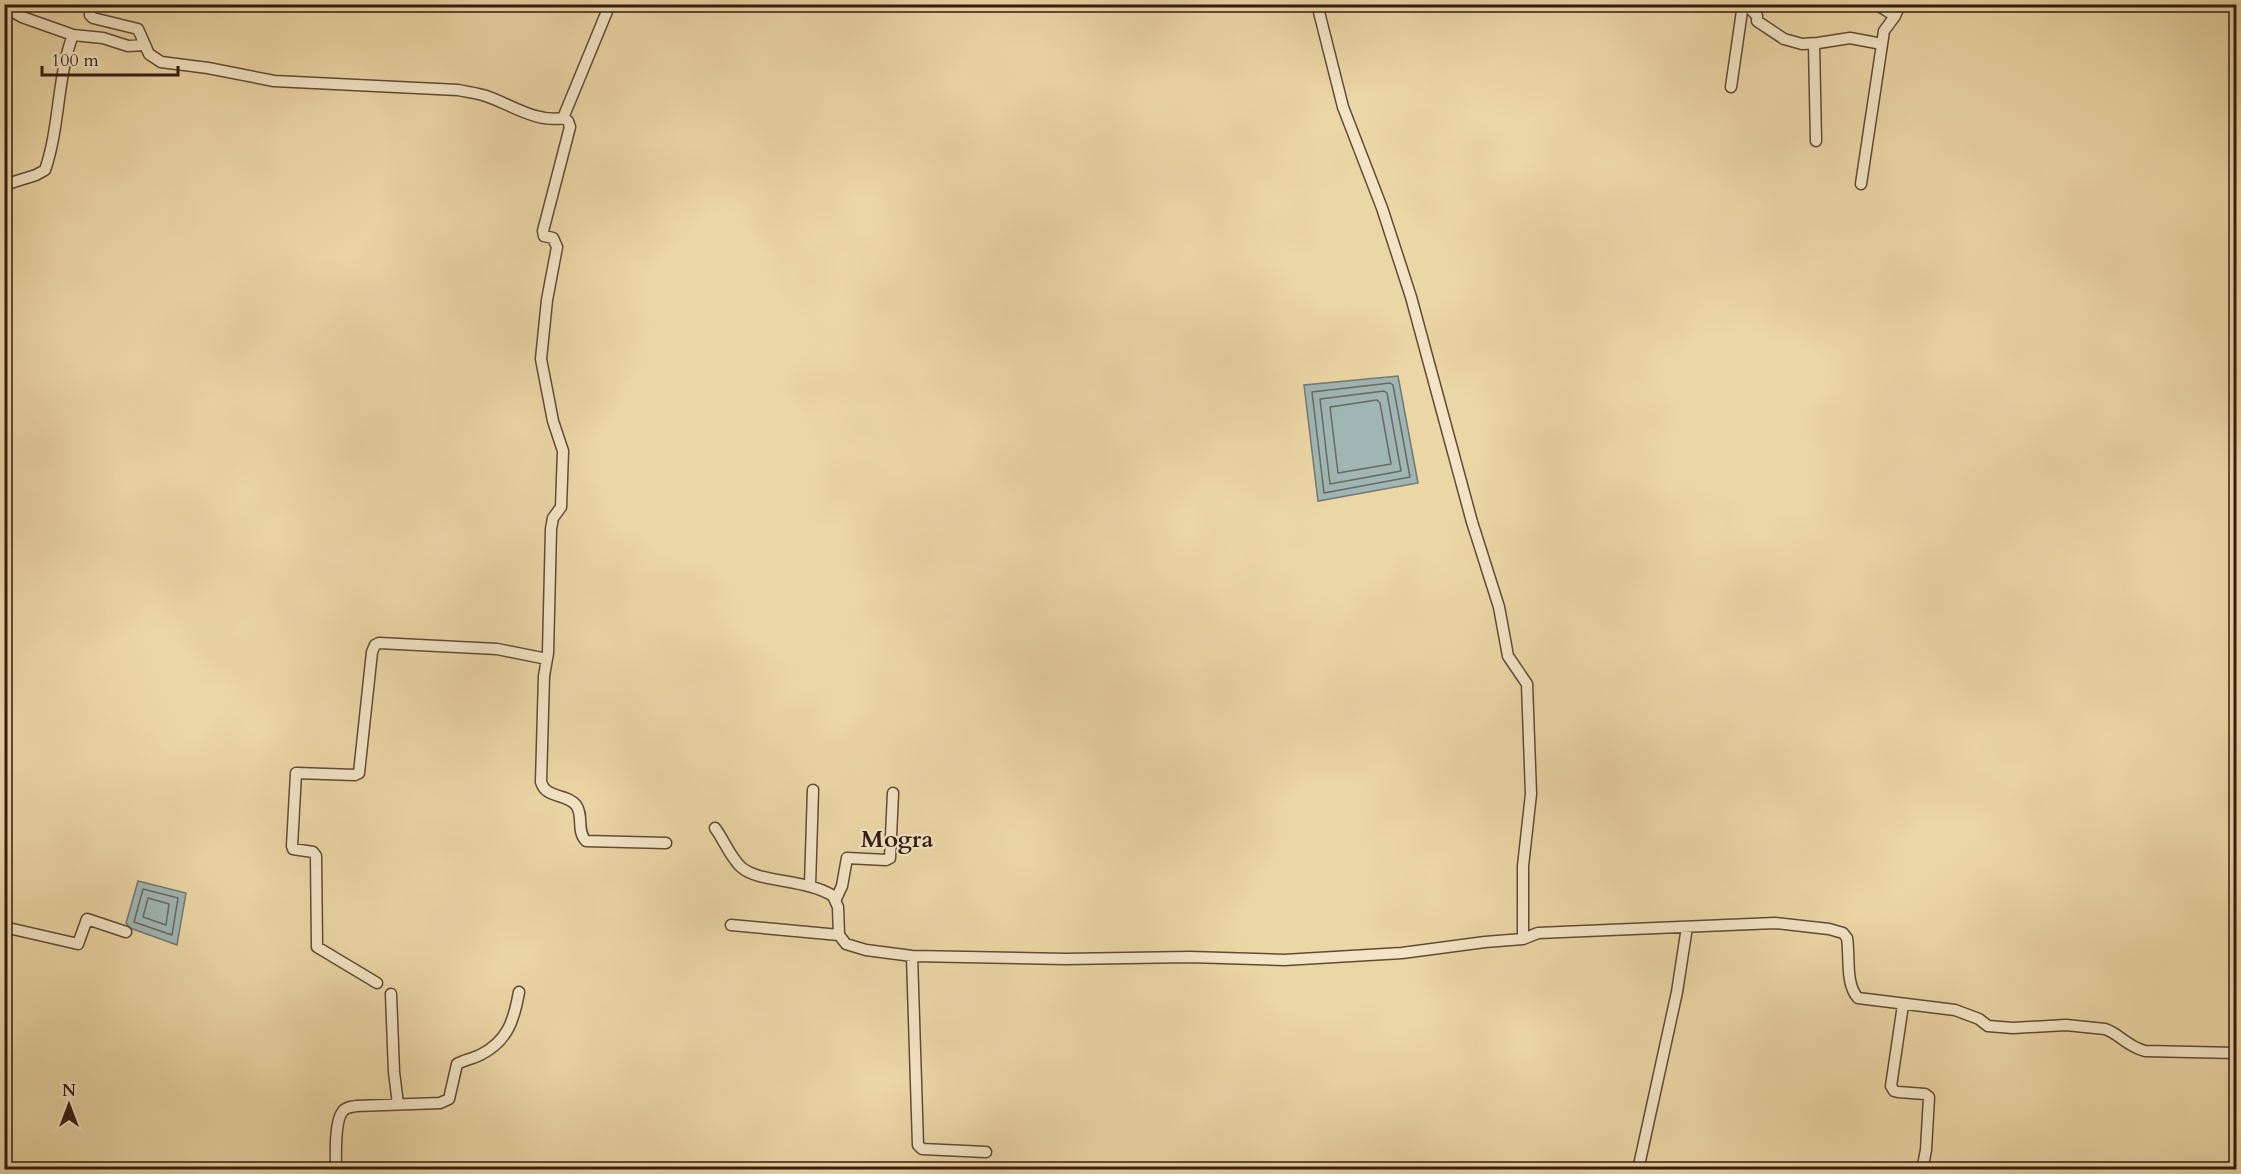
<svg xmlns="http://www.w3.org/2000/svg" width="2241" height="1174" font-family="Cardo,serif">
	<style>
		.water { fill: #9fb6b4; stroke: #747872; stroke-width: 1.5 }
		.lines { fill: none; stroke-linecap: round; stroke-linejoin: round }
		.shore { stroke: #6a6862; stroke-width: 1.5 }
		.minor-casing { stroke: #624a36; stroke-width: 13 }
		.minor { stroke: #f2e4c5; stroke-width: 10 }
		.labels { text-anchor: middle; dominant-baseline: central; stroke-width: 4.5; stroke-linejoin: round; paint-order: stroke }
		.quarter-label { font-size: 24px; font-weight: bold; fill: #341b10; stroke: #f2e4c5 }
	</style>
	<rect width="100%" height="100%" fill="#ebd6a6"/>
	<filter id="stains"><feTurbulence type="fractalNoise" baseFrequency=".00333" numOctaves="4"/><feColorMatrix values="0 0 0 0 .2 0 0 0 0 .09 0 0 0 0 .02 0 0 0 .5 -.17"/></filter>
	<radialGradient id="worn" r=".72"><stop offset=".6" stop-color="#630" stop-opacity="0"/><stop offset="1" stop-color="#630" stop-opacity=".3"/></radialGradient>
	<path class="water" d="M1398,376l20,107 -100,18 -14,-116z
		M138,881l48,12 -9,52 -47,-17 -4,-5z"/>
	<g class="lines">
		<path class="shore" d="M1390,383l3,2 17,92 -86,16 -12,-101z
			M1384,391l3,2 14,78 -71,13 -10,-85z
			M1377,400l3,3 11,61 -53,9 -8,-66z
			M143,889l35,9 -6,37 -38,-13z
			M148,898l21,6 -3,21 -23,-8z"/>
		<defs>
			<path id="minor" d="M12,4l3,9 7,4 51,18
				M90,4v11l3,3 45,11 11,25 12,8 47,6 66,13 184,9c9,2 19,3 28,6 24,8 50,27 77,22
				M610,4l-47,114 5,3 2,6 -27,104 1,5 9,2 4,9 -10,53 -6,59 12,62 10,30 -2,56 -8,11 -2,11 -3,124 -4,23 -3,106c5,17 25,11 35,23 8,11 0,26 10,36l80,2
				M1317,4l26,103 39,101 29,89 61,225 27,85 9,49 19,28 4,110 -8,72v73l15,-6 237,-10 54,6 14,4 4,5c3,18 -2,46 11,60l97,12 24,9 9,7 25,2 53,-3 39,4c15,5 21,17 40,22l91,2
				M1746,4l11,12v5l27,18 18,5 16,-1 32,-5 32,6
				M1876,4l19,12 5,-12
				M1814,44l2,97
				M1731,87l12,-83
				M1861,184l23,-153 11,-15
				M4,185l32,-10 9,-5c15,-43 12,-94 28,-135l30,3 25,8 17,-1
				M715,828c9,12 15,29 26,39 17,16 67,12 92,29l5,11 1,28 7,9 20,6 46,6 153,3 125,-2 94,3 118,-7 83,-11 38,-3
				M810,885l3,-95
				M836,899l6,-13 5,-28 39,2 4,-2 3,-65
				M731,925l108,10
				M4,927l74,17 9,-25 39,13
				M912,956l6,189 4,4 64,3
				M377,983l-60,-36 -1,-91 -3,-4 -20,-3 -1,-3 4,-73 59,2 4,-2 13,-121 3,-7 4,-2 118,6 50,10
				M391,994l3,78 4,32
				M1903,1005l-12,81 3,5 4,1 27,2 4,3 -3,53 -4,20
				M336,1170c0,-14 -2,-49 7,-59 3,-4 8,-4 13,-5l84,-3 9,-4 8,-35c7,-4 15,-5 23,-9 28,-14 34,-35 39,-63
				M1638,1170l39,-178 10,-65"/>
		</defs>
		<use href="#minor" class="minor-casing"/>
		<use href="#minor" class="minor"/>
	</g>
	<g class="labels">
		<g class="quarter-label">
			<text x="897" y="839">Mogra</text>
		</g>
	</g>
	<rect width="2241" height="1174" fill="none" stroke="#ebd6a6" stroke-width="24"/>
	<rect x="6" y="6" width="2229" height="1162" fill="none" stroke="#341b10" stroke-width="3"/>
	<rect x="12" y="12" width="2217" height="1150" fill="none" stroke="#341b10" stroke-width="1.5"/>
	<g transform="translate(69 1105)" stroke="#f2e4c5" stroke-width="4.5" paint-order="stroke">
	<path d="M0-4.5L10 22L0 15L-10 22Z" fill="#341b10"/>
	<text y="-9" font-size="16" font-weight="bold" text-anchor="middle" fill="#341b10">N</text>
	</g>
	<path d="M42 66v9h136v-9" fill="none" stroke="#341b10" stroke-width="3"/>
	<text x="51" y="66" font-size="18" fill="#341b10" stroke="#f2e4c5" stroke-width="4.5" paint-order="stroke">100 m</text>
	<rect width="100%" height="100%" filter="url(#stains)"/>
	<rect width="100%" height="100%" fill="url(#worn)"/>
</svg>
